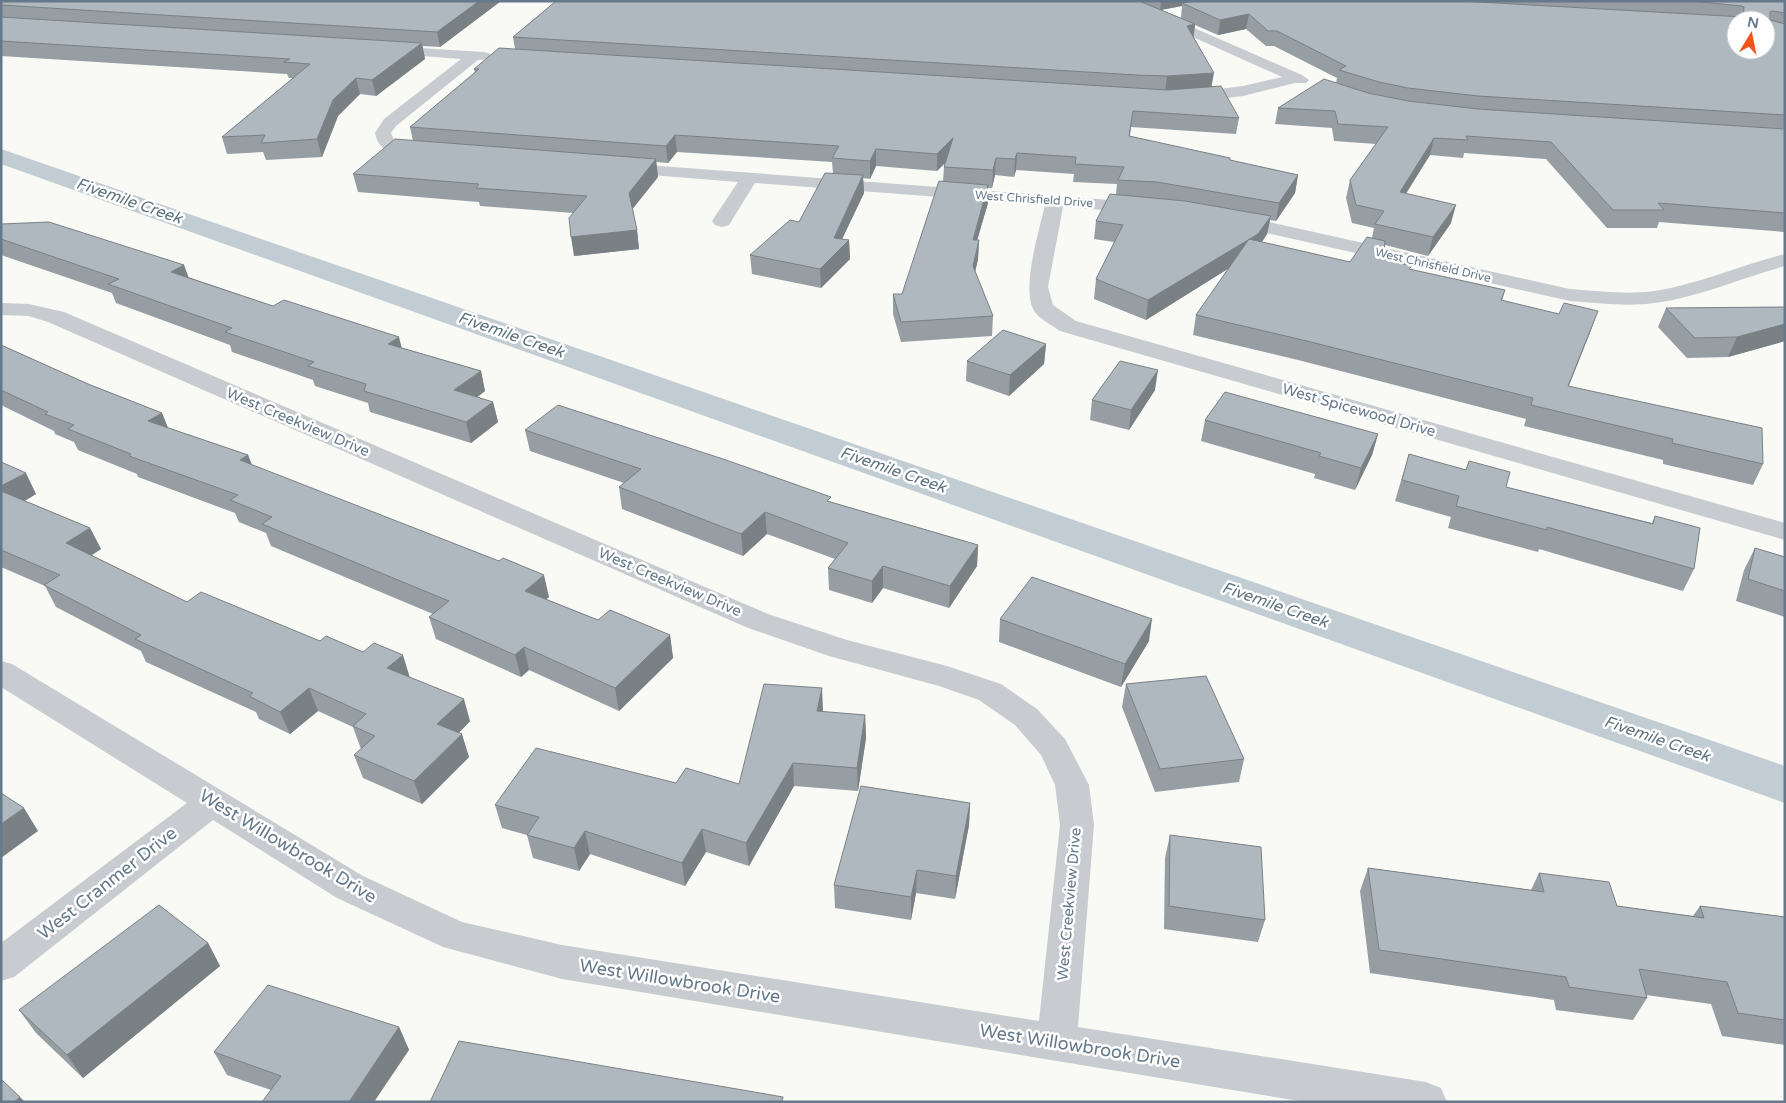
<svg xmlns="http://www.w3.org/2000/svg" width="1786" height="1103" font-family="'Varela Round',sans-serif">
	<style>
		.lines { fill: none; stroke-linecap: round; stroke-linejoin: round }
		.canal { fill: #c1cdd2; fill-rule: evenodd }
		.street { fill: #c8ccd0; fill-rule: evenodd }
		.wall { fill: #969ea3; fill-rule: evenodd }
		.shaded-wall { fill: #7a8185 }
		.building { fill: #afb8be; stroke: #7a8185; fill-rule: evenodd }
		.labels { text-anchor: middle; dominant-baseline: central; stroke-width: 5; stroke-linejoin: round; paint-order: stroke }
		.far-street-label { font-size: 12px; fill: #65798a; stroke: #fff }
		.street-label { font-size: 15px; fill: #65798a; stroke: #fff }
		.water-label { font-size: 16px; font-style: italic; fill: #5c747e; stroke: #fff }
		.near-street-label { font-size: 18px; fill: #65798a; stroke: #fff }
	</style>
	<rect width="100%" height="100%" fill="#f9f9f6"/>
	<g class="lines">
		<path class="canal" d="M1,149l1784,617v37l-1784,-639z"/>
		<path class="street" d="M1160,13l142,62 7,5 -3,3h-11l-52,13 -55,7 -6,-2 -2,-3 2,-3 6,-2 55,-7 39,-9 -127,-57 -2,-3z
			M387,46l97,6 5,1 2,3 -2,3 -11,1 -82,66 -5,7 3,7 11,5 26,3 3,4 -3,4c-14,3 -42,1 -51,-11 -3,-4 -4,-8 -5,-12l9,-14 77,-60 -79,-6 -2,-3 2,-3z
			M620,163l530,40 2,4 -2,4 -7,2 -80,-6 -15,80 5,18 23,16 709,202v17l-725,-209c-8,-6 -23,-13 -27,-22 -11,-23 6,-78 12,-104l-290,-22 -26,42 -7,2 -7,-2 -3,-4 26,-39 -124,-10 -3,-4 3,-4z
			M1233,214l337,75c28,2 57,6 85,2 44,-7 86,-26 130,-37v12c-44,12 -86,31 -130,37 -28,4 -57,0 -85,-2l-344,-77 -3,-4 3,-4z
			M1,303l28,1 35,8 704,302 79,26 100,26 54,18 36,25 28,30 24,46 5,40 -16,202 348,55 15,6 6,14h-142l-743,-123 -119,-32 -106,-49 -124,-78 -199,157 -13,4v-38l186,-140 -186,-116v-26l11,3 351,212 99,46 100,23 477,76 21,-196 -5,-40 -14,-30 -26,-30 -36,-25 -40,-14 -110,-30 -81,-28 -700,-306 -19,-6 -28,-1z"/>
	</g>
	<path class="wall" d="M1,1h500l-61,46 -18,-1 3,13 -49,37 -16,-2 -22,22 -16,41 -56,3 -3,-8 -36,2 -5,-17 71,-59h-4l-2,-4 -286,-18z
		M556,1h1229v231l-126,-10 -2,6h-50l-61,-69 -82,-6 -1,5 -33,-3 -24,39 45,29 -23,33 -43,-11 -2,14 28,11 94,20 -3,11 89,29 -22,56 194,78 -10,21 -90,-21v-4l-139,-34 2,-7 -224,-58 -109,-26 3,-20 33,-47 -83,52 -52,-21 2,-20 18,-37 -20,-3 2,-18 20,-27 1,-10 -44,-2 1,-8 -58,-4 -2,7 -19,-2 -3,13h-4v15l-11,37h2l-1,19 -3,13 18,44 -1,20 -91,6 -8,-28v-20h9l41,-113 1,-14 1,-4 -8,8 -61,-5 -6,13 -7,-1 1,15 -22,46 7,1 1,19 -29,29 -69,-14 -2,-19 49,-33 34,-49 -1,-11 -155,-10 -9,11 -12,-1 2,15 -26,32 5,21 2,19 -65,7 -1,-43 -93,-7 -1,-4 -121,-10 -5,-18 60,-33 -3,-14 65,-54 -1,-4 41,-20 -2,-12zM1182,6l-1,12 -20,-8zM1195,25l23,10 28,-6 20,17h8l63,32 -1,5 -58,25 -3,16 57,4 2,13 42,3 -26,36 -4,18 6,25 22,5 -2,10 -22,24 -88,-20 5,-8 3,-14 6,1 19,-28 3,-18 -68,-15 -100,-24 1,-9 105,7 3,-16 -27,-32 -18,-49z
		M1,224l183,41 4,12 85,29 129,42 79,23 4,20 -8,6 16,5 5,20 -27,21 -101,-31 -2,-9 -53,-17 -2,-6 -81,-28 -2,-7 -114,-42 -4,-10 -111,-38z
		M1785,307v34l-57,16 -41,1 -29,-31 8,-19z
		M1046,344l-2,20 -35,32 -43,-15 1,-20z
		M1,345l87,39 74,29 6,15 80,27 4,10 297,132 -3,2 52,21 72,15 3,23 -54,53 -90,-41 -8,7 -85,-38 -7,-22 4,-3 -162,-68 -5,-13 -27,-11 -4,-9 -97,-36 -1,-3 -59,-24 -4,-8 -19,-8 -1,-3 -53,-26z
		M1155,390l-26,40 -39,-10 2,-20z
		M1205,420l173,14 -6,21 -17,35 -41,-12 1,-4 -114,-33z
		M525,430l306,72 147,43 -1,21 -28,42 -66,-20 -11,15 -43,-13 -1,-22 7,-9 -68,-25 -24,22 -121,-47 -3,-22 5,-4 -94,-32z
		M1409,454l97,33 146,36 3,-7 39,53 -11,22 -144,-42 -1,3 -90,-24 3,-11 -56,-16z
		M1,462l35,32 -11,7 65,27 11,21 -10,6 96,47 133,39 90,36 60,44 -11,12 10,24 -47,47 -59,-26 -9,-23 7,-6 -8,-22 -35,-16 -28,23 -31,-15 -3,-7 -110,-50 -5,-11 -85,-44 -11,-21 -44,-19z
		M1755,548l30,9v60l-49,-16 8,-31z
		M1000,619l149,22 -28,46 -122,-45z
		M1126,684l118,75 -5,23 -84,10 -33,-85z
		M822,688v24l43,3 1,23 -8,53 -64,-5 -45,80 -43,-14 -21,34 -95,-32 -11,17 -46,-13 -6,-23 -25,-7 -7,-23 181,-22 63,1z
		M970,803l-1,22 -14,74 -39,-6 -5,27 -76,-12 -1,-23z
		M1170,835l95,85 -7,22 -94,-13 1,-71z
		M1368,868l163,22 8,-17 78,33 76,10 7,-10 85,11v128l-63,-9 -11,-32 -65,-9 1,3 -14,22 -77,-10 -2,-10 -184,-27 -10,-82z
		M208,943l12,23 -137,112 -47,-45 -17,-23z
		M399,1027l10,23 -138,40 -44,-15 -13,-23z"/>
	<path class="shaded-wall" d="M479,1h22l-61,46 -3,-15z
		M1161,1h46l-25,2v3l-22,4z
		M1249,14l-3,15 -28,6 2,-15z
		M1195,24l-2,15 -6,-13z
		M422,43l3,16 -49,37 -4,-16z
		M1214,73l-3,16 -46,3 2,-16z
		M356,78l4,16 -22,22 -16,41 -5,-18 16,-39z
		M675,135l2,17 -9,11 -2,-17z
		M953,138v17l-16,16v-17z
		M1434,138l-4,17 -35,55 5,-18z
		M876,149v17l-6,13v-18z
		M1017,153l-1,17 -2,7 1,-18z
		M996,158l-1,17 -3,13 1,-18z
		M656,159l2,18 -27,34 -2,-18z
		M863,175l1,18 -29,61 14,-14 1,19 -29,29 -1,-19 14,-31z
		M1298,175l-3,18 -19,28 3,-18z
		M988,185v18l-16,55 1,-18z
		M1456,205l-5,18 -23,33 5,-19z
		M1271,216l-4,18 -12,18 -109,68 2,-20z
		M637,230l2,19 -65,7 -3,-19z
		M979,240l-1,19 -6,26 1,-19z
		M184,265l7,19 -20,-12z
		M1598,311l-7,19 -31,76z
		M1785,324v17l-57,16 9,-20z
		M399,337l5,20 -16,-13z
		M1046,344l-2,20 -35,32 1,-21z
		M1158,370l-3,20 -26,40 2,-20z
		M481,371l4,20 -26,20 -5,-21z
		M493,402l5,20 -27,21 -5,-21z
		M162,413l8,20 -22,-12z
		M1378,434l-6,21 -17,35 6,-22z
		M248,455l8,21 -16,-16z
		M26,473l10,21 -28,16 -7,-12v-12z
		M765,512l2,22 -24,22 -2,-22z
		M90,528l11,21 -24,16 -11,-22z
		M978,545l-1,21 -28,42 1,-22z
		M883,566v22l-11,15v-22z
		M544,575l5,22 -19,16 -5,-22z
		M1152,619l-3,22 -28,46 4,-23z
		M670,635l3,23 -54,53 -4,-23z
		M524,647l5,23 -8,7 -6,-22z
		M403,655l7,23 -23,-10z
		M309,688l9,23 -28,23 -10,-22z
		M822,688l1,22 -5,24 -1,-23z
		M464,699l6,22 -25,26 -8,-23z
		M865,715l1,23 -8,53 -1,-23z
		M462,734l7,23 -47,47 -8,-23z
		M793,763l1,23 -45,80 -3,-23z
		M970,803l-1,22 -14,74 1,-23z
		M24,808l14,23 -37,27v-34z
		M702,829l4,23 -21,34 -3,-23z
		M585,831l5,23 -11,17 -5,-23z
		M917,870l-1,23 -5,27v-23z
		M208,943l12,23 -137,112 -16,-23z
		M399,1027l10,23 -35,52h-25z
		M20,1097l5,5h-11z"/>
	<path class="building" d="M1,1h478l-42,31 -436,-27z
		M556,1h583l56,23 -8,2 27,47 -47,3 -31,-1 -623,-38z
		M1196,1h265l282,16 1,-10 -2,-1 -51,-5h94v12l-13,-2 -2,1v8l15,4v91l-307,-19 -70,-8 -29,-6 -40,-12 7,-4 -69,-35h-9l-19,-17 -29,6 -38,-17zM1736,20h30v30h-30z
		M1,17l421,26 -50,37 -16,-2 -23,22 -16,39 -56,4 4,-8 -43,2 88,-73 -26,-2 6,-3 -289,-18z
		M499,48l668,42 54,-4 18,32 -106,-7 -4,25 101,22v2l68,15 -19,28 -122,-21 -39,-2 6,-13 -49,-3 1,-7 -59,-4 -2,6 -19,-1 -3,12 -49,-3 9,-29 -16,16 -61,-5 -6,12 -38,-3 7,-12 -164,-11 -9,11 -256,-19 69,-58h-5z
		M1324,79l44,14 40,8 70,8 307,20v84l-127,-10 6,7h-51l-62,-68 -85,-6 2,4 -34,-2 -34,54 56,13 -23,32 -58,-13 9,-13 -28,-6 -6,-25 38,-53 -50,-3 -3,-13 -57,-3z
		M395,139l261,20 -27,34 8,37 -66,7 -2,-19 18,-22 -111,-8 3,-4 -126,-10z
		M825,173l38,2 -29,63 15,2 -29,29 -70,-14 40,-35 9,2z
		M939,181l49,4 -15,55h6l-6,26 20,50 -92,6 -8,-28h9z
		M1110,194l75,7 86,15 -13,18 -110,66 -52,-21 27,-54 -27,-4z
		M49,222l135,43 -13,7 102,34 11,-6 115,37 -11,7 93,27 -27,19 39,12 -27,20 -102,-31 2,-7 -58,-18 6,-4 -89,-30 7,-4 -124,-44 11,-5 -118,-40v-15z
		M1367,237l18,4 -2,18 29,7 -3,3 96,21 -4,10 58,14 5,-11 34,8 -30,75 194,42 1,36 -91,-21 1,-4 -142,-34 2,-7 -226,-57 -111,-26 53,-76 101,23z
		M1785,307v17l-48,13 -42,1 -29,-30z
		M1003,330l43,14 -36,31 -43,-14z
		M1,345l87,39 74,29 -14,8 100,34 -8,5 259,101 4,-3 41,17 -19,16 73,29 12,-10 60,25 -55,53 -91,-41 -9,8 -86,-38 20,-16 -187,-77 10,-7 -42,-17 8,-5 -109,-39 2,-2 -63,-25 6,-4 -29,-11 3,-2 -47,-22z
		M1120,361l38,9 -27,40 -39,-10z
		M1225,392l153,42 -17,34 -42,-12 2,-3 -116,-33z
		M558,405l168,55 105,37 -4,4 151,44 -28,41 -67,-20 -11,15 -44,-13 20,-25 -83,-31 -24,22 -122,-47 22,-18 -116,-39z
		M1409,454l57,16 3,-9 41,11 -4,15 147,37 2,-8 45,12 -6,41 -147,-42v3l-91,-24 3,-10 -57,-16z
		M1,462l25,11 -25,13z
		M1,491l89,37 -24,15 121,59 14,-10 119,49 6,-5 37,16 11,-9 29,12 -16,13 77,31 -27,25 25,10 -48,47 -60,-26 21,-19 -22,-10 13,-12 -57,-26 -29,24 -31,-16 4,-3 -118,-54 6,-4 -97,-50 16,-10 -59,-25z
		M1755,548l30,9v34l-37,-12z
		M1032,577l120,42 -27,45 -125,-45z
		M1206,676l38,83 -84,10 -34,-85z
		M764,684l58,4 -5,23 48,4 -8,53 -64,-5 -47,80 -44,-14 -20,34 -97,-32 -11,17 -47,-13 12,-18 -44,-12 41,-57 140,35 10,-15 53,16z
		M861,786l109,17 -14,73 -39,-6 -6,27 -77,-12z
		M1,793l23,15 -23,16z
		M1170,835l91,12 4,73 -96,-14z
		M1368,868l176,24 -5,-19 70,9 8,24 87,12 -4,-12 85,11v103l-47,-7 -11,-31 -88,-13 8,29 -78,-11 -3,-10 -187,-27z
		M159,905l49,38 -141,112 -48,-45z
		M268,985l131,42 -50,75h-87l19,-26 -67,-24z
		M459,1041l324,56 -1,5h-352z
		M1,1079l19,18 -6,5h-13z"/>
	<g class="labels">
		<g class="far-street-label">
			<text transform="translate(1034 199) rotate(4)">West Chrisfield Drive</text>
			<text transform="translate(1433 265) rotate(13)">West Chrisfield Drive</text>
		</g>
		<g class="street-label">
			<text transform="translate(1359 410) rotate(16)">West Spicewood Drive</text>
			<text transform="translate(298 422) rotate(23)">West Creekview Drive</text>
			<text transform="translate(670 582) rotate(23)">West Creekview Drive</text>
			<text transform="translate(1069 904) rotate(-85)">West Creekview Drive</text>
		</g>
		<g class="water-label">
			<text transform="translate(129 201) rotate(19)">Fivemile Creek</text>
			<text transform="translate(511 335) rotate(19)">Fivemile Creek</text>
			<text transform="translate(893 470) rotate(19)">Fivemile Creek</text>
			<text transform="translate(1275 605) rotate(19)">Fivemile Creek</text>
			<text transform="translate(1657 739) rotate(19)">Fivemile Creek</text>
		</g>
		<g class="near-street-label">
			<text transform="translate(288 846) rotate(31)">West Willowbrook Drive</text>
			<text transform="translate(107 883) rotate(-38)">West Cranmer Drive</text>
			<text transform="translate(680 981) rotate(9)">West Willowbrook Drive</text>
			<text transform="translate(1080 1046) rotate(9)">West Willowbrook Drive</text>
		</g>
	</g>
	<rect width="1786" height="1103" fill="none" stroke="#65798a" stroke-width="5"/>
	<g transform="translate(1751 35) rotate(10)"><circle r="24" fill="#ffffff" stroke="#c1c9d0"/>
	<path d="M0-4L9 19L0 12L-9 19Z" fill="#f5511a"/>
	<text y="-8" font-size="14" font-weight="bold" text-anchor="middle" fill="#65798a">N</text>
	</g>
</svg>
